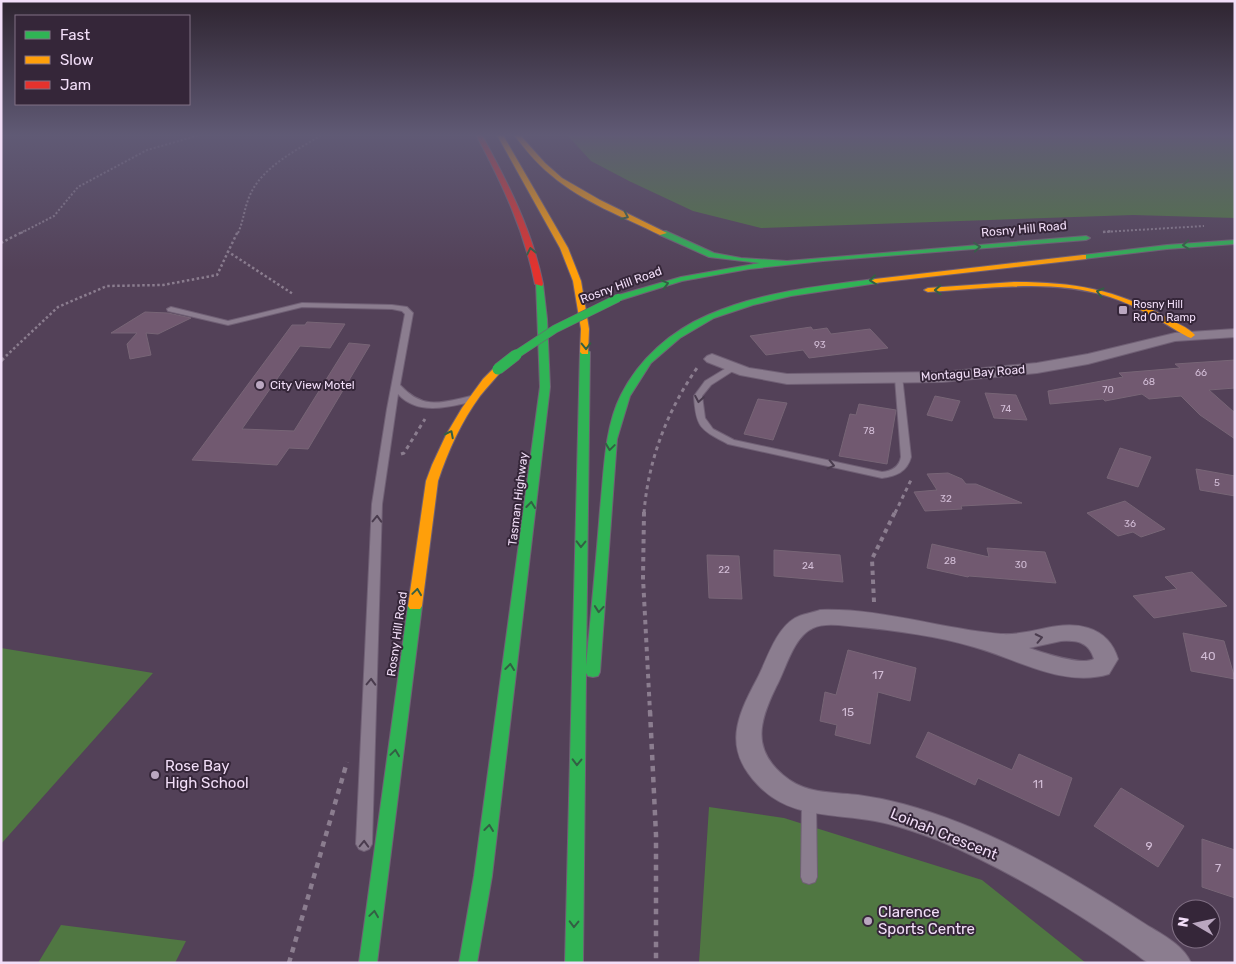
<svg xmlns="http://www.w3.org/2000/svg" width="1236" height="964" font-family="Rubik,sans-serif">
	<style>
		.green { fill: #507742 }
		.building { fill: #715970; stroke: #776576 }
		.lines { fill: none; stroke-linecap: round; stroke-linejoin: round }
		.lane-casing { stroke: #706075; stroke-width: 2 }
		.street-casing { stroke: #706075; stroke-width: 2 }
		.fast-casing { stroke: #706075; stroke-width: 2 }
		.slow-casing { stroke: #706075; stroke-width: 2 }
		.jam-casing { stroke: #706075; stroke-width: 2 }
		.path-far4 { stroke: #8b7d8f; stroke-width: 2; stroke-dasharray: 2 2; stroke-linecap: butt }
		.path-far3 { stroke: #8b7d8f; stroke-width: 2.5; stroke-dasharray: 2.5 2.5; stroke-linecap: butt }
		.path-far2 { stroke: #8b7d8f; stroke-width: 3; stroke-dasharray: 4 4; stroke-linecap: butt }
		.path-far1 { stroke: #8b7d8f; stroke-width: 4; stroke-dasharray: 4.5 4.5; stroke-linecap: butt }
		.path { stroke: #8b7d8f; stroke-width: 4.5; stroke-dasharray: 5.5 5.5; stroke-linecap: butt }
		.lane { fill: #8b7d8f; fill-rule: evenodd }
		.street { fill: #8b7d8f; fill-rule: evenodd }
		.fast { fill: #30b455; fill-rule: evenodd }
		.slow { fill: #ff9f0a; fill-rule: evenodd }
		.jam { fill: #e5322d; fill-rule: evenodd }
		.fast-bridge-far1-casing { stroke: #706075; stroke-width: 9; stroke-linecap: butt }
		.fast-bridge-casing { stroke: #706075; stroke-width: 12; stroke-linecap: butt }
		.fast-bridge-far1 { stroke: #30b455; stroke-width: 8 }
		.fast-bridge { stroke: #30b455; stroke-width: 11 }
		.oneway { stroke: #335f44 }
		.oneway2 { stroke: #4a3c4e }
		.poi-dot { fill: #baa7c0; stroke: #352639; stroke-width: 2 }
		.labels { text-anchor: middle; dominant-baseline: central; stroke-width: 4; stroke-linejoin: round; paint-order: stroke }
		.number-label { font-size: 10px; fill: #d2bdd6 }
		.far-poi-label { font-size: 11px; fill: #f2def8; stroke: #352639; text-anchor: start }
		.street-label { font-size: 12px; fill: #f2def8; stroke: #352639 }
		.poi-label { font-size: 12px; fill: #f2def8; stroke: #352639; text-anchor: start }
		.near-number-label { font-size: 12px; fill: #d2bdd6 }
		.near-poi-label { font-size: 15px; fill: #f2def8; stroke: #352639; text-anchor: start }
		.near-street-label { font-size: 15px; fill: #f2def8; stroke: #352639 }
	</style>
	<rect width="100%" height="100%" fill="#534158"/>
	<path class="green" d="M567,135h668v83l-102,-3 -372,13 -68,-17 -64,-30 -38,-20z
		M1,648l152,25 -152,171z
		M709,807l75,11 198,62 104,83h-387z
		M61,925l125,16 -11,22h-137z"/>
	<path class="building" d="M145,312l23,1 23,5 -33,16 -12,-1 5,22 -21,4 -3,-15 10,-11h-26z
		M307,322l38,2 -15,24 -30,-2 -58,83 52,2 55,-88 21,2 -62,104 -19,-1 -12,17 -85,-5 100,-135h13z
		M811,327l2,3 14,-2 4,6 39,-5 18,19 -79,10 -6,-8 -37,5 -16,-19z
		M1235,360v28l-26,2 26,23v26l-35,-24 -19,-19 -32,3 -7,-5 -37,7 -2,-2 -53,5 -2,-13 75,-14 -4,-4 61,-5 -5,-4z
		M985,393l31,2 11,25 -33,-2z
		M935,396l25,5 -8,20 -25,-6z
		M758,399l29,4 -14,37 -29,-6z
		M859,404l37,6 -9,54 -48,-8 11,-42 6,1z
		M1120,448l31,9 -13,30 -31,-9z
		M1196,469l39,7v20l-35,-6z
		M948,473l14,6 4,5h10l46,19 -61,3 1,3 -37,2 -11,-19 23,-2 -10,-16z
		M1125,501l40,28 -24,8 -8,-5 -15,4 -31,-23z
		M932,544l57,13 -2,-9 58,4 11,31 -87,-7 -1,1 -41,-9z
		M774,550l66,5 3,27 -69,-6z
		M707,555l32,1 3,43 -33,-1z
		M1192,572l35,34 -73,12 -21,-22 44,-7 -12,-12z
		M1183,633l41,8 11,38 -44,-8z
		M848,650l68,18 -6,33 -32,-9 -8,52 -35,-9 2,-10 -17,-4 5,-29 11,3z
		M928,732l84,38 7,-16 53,24 -13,38 -81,-38 -3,7 -59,-28z
		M1121,788l63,38 -26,41 -64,-41z
		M1202,839l33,11v48l-33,-11z"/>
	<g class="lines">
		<defs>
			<path id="lane" d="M302,303l90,2 15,2 6,6 -13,72c23,25 41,18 71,11l4,3 -1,2c-25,6 -56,15 -76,-7l-16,110 -10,340 -3,5 -5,2 -5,-2 -3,-5 16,-340 15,-95 18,-95 -3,-3 -10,-2 -90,-2 -74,18 -60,-14 -1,-2 4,-2 57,14z
				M733,364l4,3 -1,2 -25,16 -9,11 3,22 8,11 21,11 148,32c10,-1 17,-5 19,-15l-6,-79 1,-2h6l9,81c-4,15 -15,19 -29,21l-154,-34c-28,-15 -32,-16 -34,-48l11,-15z
				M809,796l5,2 2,4 1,75 -2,5 -6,2 -6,-2 -2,-5 1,-75 2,-4z"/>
			<path id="street" d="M1235,329v8l-60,4 -87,23 -51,9 -95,9 -155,2 -47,-9 -33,-13 -3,-3 3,-3 5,-2 37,14 38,6 155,-2 95,-9 51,-9 87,-21z
				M820,610c62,-2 120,19 181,24 30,2 58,-15 87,-6 16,5 25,15 30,31l-9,15c-45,14 -92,-15 -135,-27 -33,-10 -80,-17 -115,-20 -14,-1 -33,-5 -46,1 -20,9 -27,41 -37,59 -16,33 -25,61 7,88 22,19 47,17 75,20 15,2 30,5 45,9 85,23 165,70 239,118 17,11 41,22 49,41 -13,0 -30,1 -42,0 -5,-2 -11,-8 -16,-11 -16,-12 -33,-23 -50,-34 -45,-29 -93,-56 -143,-77 -21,-8 -43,-16 -65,-20 -42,-8 -85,-2 -117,-36 -35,-36 -22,-67 -1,-106 10,-19 18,-49 38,-61 7,-4 17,-5 25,-8zM1061,641c16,-1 28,1 33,18 -13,7 -50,-6 -65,-11z"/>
			<path id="fast" d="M660,231h6l48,22 27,5 46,3 299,-25 4,2 -4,2 -263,21 -74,8 -67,12 -61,19h-6v-4l66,-19 79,-14 -51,-6 -49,-22z
				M1235,240v4l-68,5 -84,10 -4,-2 4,-2 84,-10z
				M875,279h3v4l-87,13 -38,9 -39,13 -34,20 -29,25 -21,33 -13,43 -17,233 -2,4 -5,1 -5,-1 -2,-3 -3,290h-18l15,-611 5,-3 5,3 -4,314c5,-52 10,-104 14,-156 4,-36 4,-82 21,-115 18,-36 50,-64 87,-80 52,-23 111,-29 167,-36z
				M536,282l7,2 4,35 3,68 -58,489 -15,87h-18l15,-87 66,-489z
				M415,601l5,2 2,3 -45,357h-18l49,-357 2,-3z"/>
			<path id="slow" d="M497,135h6l65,113 13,33 8,48 -1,25h-6l-2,-2 1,-23 -8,-48 -13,-33z
				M514,135h6l25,28 17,15 38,22 67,33 -7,2c-36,-18 -78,-33 -109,-60 -14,-11 -26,-26 -37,-40z
				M1083,255h3v4l-211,24 -4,-2 4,-2z
				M1014,282c58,0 101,7 152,35 9,6 22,10 29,18l-4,3 -3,-1c-25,-14 -50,-31 -78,-40 -58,-19 -123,-8 -182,-5l-4,-2 4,-2z
				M498,366l5,3c-7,9 -16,18 -23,27 -19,26 -32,55 -42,85l-16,125 -2,3h-10l-2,-3 18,-125 6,-16 14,-30 16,-27 21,-29 12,-12z"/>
			<path id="jam" d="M476,135h6c26,48 50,95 61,149l-1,2 -7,-2c-11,-54 -33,-101 -59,-149z"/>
		</defs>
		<use href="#lane" class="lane-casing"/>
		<use href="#street" class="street-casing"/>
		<use href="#fast" class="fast-casing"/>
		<use href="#slow" class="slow-casing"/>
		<use href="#jam" class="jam-casing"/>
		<path class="path-far4" d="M1103,232l101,-6
			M21,233l33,-17 24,-29 69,-37 53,-15
			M238,233c5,-11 6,-22 10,-33 11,-32 47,-49 74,-65"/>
		<path class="path-far3" d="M1103,232l9,-1
			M1,243l23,-12
			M227,251l66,43
			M6,356l52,-49 49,-21 56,-1 54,-10 21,-44"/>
		<path class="path-far2" d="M1,361l6,-6
			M401,454l3,-1 21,-34
			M644,513c4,-52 23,-102 53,-145
			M895,513l16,-33"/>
		<path class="path-far1" d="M644,512l-1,66 7,134
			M874,602l-2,-43 23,-47"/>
		<path class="path" d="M650,711l6,124v128
			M289,963l58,-201"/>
		<use href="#lane" class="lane"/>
		<use href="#street" class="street"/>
		<use href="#fast" class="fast"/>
		<use href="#slow" class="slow"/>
		<use href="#jam" class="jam"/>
		<defs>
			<path id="fast-bridge-far1" d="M514,356l41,-27 63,-31"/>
			<path id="fast-bridge" d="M498,369l18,-14"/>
		</defs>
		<use href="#fast-bridge-far1" class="fast-bridge-far1-casing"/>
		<use href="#fast-bridge" class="fast-bridge-casing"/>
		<use href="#fast-bridge-far1" class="fast-bridge-far1"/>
		<use href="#fast-bridge" class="fast-bridge"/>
	</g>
	<defs><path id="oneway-chevron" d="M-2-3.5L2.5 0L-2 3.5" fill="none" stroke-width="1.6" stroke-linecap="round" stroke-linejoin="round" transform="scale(1.25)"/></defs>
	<g class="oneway">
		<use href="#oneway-chevron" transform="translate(625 216) rotate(25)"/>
		<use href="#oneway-chevron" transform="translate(1186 245) rotate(175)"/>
		<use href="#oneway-chevron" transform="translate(977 247) rotate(-5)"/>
		<use href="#oneway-chevron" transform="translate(531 251) rotate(-102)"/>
		<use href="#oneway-chevron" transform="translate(873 280) rotate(174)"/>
		<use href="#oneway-chevron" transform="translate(665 284) rotate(-15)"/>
		<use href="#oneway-chevron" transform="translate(938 290) rotate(178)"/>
		<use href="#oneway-chevron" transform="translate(1100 292) rotate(-166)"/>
		<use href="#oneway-chevron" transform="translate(586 346) rotate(89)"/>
		<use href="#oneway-chevron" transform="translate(450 434) rotate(-63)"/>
		<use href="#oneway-chevron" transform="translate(610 447) rotate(98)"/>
		<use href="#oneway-chevron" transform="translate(531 505) rotate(-83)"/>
		<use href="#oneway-chevron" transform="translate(581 544) rotate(91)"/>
		<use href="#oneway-chevron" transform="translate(417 592) rotate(-82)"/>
		<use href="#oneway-chevron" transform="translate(599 609) rotate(95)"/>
		<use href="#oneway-chevron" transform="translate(510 667) rotate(-83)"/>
		<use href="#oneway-chevron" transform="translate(395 753) rotate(-82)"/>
		<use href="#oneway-chevron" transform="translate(577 762) rotate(91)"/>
		<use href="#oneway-chevron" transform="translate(489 828) rotate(-83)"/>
		<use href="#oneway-chevron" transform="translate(374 914) rotate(-82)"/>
		<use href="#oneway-chevron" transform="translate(574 924) rotate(91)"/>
	</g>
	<g class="oneway2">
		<use href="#oneway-chevron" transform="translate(699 399) rotate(100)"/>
		<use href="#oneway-chevron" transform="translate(831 465) rotate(13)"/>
		<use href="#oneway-chevron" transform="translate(377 519) rotate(-88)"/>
		<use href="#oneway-chevron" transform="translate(1039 638) rotate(-12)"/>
		<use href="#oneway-chevron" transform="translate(371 682) rotate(-88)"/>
		<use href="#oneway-chevron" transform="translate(364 844) rotate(-88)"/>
	</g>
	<linearGradient id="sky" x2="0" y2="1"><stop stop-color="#2e2430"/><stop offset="0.5" stop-color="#605a75"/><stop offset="1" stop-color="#605a75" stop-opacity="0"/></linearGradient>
	<rect width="1236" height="270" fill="url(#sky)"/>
	<g class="poi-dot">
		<rect x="1118" y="305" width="10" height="10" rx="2.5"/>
		<circle cx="260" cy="385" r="5"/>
		<circle cx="155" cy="775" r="5"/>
		<circle cx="868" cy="921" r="5"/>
	</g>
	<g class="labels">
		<g class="number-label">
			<text x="820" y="345">93</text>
			<text x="1201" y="373">66</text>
			<text x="1149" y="382">68</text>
			<text x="1108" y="390">70</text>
			<text x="1006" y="409">74</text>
			<text x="869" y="431">78</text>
			<text x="1217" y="483">5</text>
			<text x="946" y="499">32</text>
			<text x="1130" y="524">36</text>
			<text x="950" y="561">28</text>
			<text x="1021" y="565">30</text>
			<text x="808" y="566">24</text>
			<text x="724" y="570">22</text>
		</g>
		<g class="far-poi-label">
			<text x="1133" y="304">Rosny Hill<tspan x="1133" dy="13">Rd On Ramp</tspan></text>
		</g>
		<g class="street-label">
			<text transform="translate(1024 229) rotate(-5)">Rosny Hill Road</text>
			<text transform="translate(621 285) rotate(-20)">Rosny Hill Road</text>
			<text transform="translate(973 373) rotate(-4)">Montagu Bay Road</text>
			<text transform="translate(518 499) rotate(-83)">Tasman Highway</text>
			<text transform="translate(397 634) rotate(-82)">Rosny Hill Road</text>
		</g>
		<g class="poi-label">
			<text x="270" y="385">City View Motel</text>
		</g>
		<g class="near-number-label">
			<text x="1208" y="656">40</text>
			<text x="878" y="675">17</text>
			<text x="848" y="712">15</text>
			<text x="1038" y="784">11</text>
			<text x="1149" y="846">9</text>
			<text x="1218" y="868">7</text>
		</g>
		<g class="near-poi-label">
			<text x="165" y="766">Rose Bay<tspan x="165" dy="17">High School</tspan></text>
			<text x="878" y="912">Clarence<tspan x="878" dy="17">Sports Centre</tspan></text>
		</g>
		<g class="near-street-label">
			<text transform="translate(944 834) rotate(22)">Loinah Crescent</text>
		</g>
	</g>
	<rect width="1236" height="964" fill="none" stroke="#f2def8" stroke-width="5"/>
	<rect x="15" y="15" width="175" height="90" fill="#352639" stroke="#817085"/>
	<rect x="25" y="31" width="25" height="8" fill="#30b455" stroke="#817085"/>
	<text x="60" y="40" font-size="15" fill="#f2def8">Fast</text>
	<rect x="25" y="56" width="25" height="8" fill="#ff9f0a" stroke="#817085"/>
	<text x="60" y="65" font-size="15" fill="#f2def8">Slow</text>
	<rect x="25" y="81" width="25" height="8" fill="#e5322d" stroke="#817085"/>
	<text x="60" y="90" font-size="15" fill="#f2def8">Jam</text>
	<g transform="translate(1196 924) rotate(279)"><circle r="24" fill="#352639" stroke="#817085"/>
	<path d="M0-4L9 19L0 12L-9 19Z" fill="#baa7c0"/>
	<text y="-8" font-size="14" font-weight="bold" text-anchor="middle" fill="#f2def8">N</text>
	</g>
</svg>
